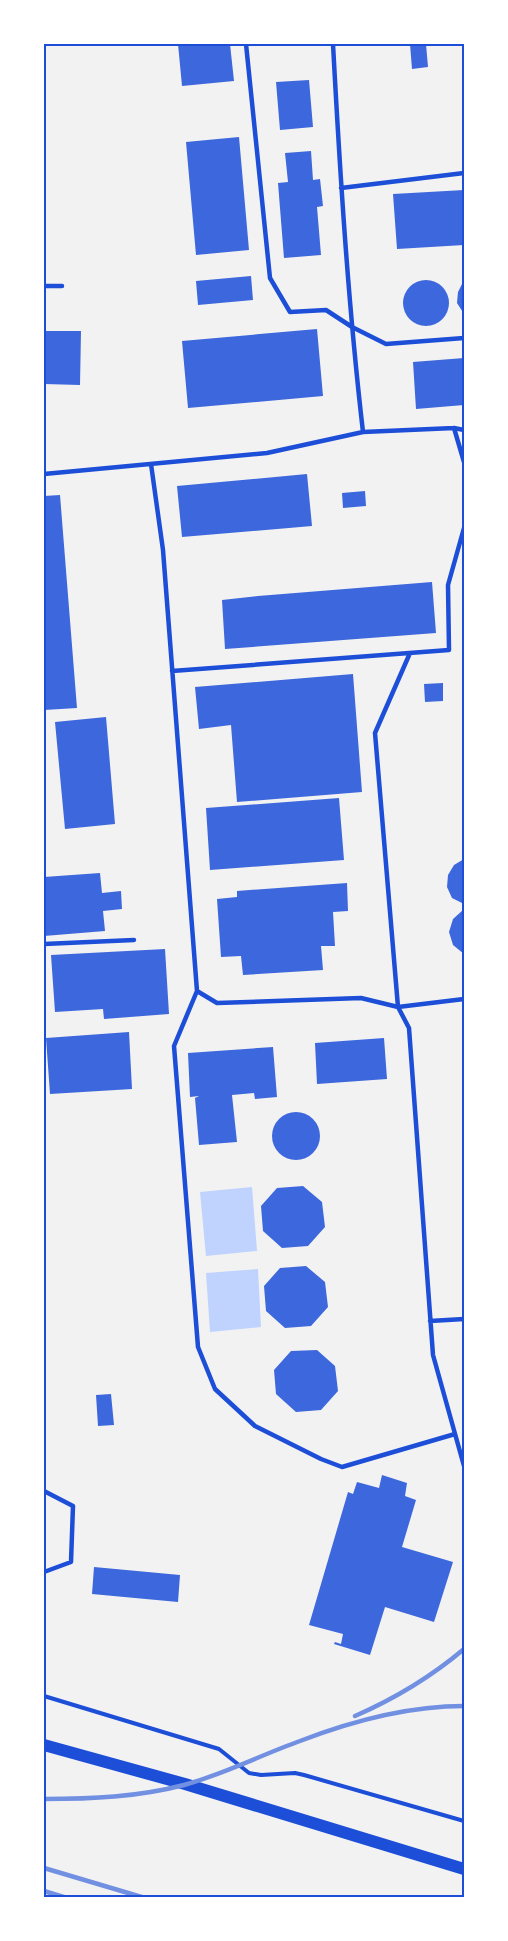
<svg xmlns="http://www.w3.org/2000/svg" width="508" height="1941" font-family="Cabin,sans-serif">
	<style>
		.water { fill: #bfd3fe }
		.building { fill: #3d67dc }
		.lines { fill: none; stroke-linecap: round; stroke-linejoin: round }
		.path { stroke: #1d4ed8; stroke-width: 4 }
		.service { stroke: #1d4ed8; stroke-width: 4.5 }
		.secondary { stroke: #1d4ed8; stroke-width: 12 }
		.rail { stroke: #7290e2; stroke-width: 4.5 }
		.neatline { fill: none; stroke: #1d4ed8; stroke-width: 2 }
	</style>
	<rect width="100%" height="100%" fill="#f2f2f2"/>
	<path class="water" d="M252,1187l5,64 -51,5 -6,-64z
		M258,1269l3,58 -51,5 -4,-59z"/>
	<path class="building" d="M178,44h52l4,37 -52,5z
		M410,44h16l2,23 -16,2z
		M309,80l4,47 -33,3 -4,-48z
		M239,137l10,113 -53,5 -10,-113z
		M311,151l2,29 7,-1 3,27 -6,1 4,48 -37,3 -6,-75 10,-1 -3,-29z
		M464,190v55l-67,4 -4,-55z
		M251,276l2,24 -55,5 -2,-24z
		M464,280v34l-7,-11 1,-11z
		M403 303a23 23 0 1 1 46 0a23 23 0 1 1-46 0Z
		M317,329l6,67 -135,12 -6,-67z
		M44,331h37l-1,54 -36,-1z
		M464,358v47l-48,4 -3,-47z
		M307,474l5,52 -130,11 -5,-51z
		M365,491l1,15 -23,2 -1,-15z
		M60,495l17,213 -33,2v-214z
		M432,582l4,51 -211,16 -3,-49 36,-4z
		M353,674l9,118 -125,10 -6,-77 -32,4 -4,-42z
		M443,683v18l-18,1 -1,-18z
		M106,717l9,107 -50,5 -10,-107z
		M339,798l5,62 -134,10 -4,-62z
		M464,859v45l-12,-6 -5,-11 1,-12 6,-10z
		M100,873l2,20 19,-2 1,18 -19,2 2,20 -61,5v-59z
		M347,883l1,28 -15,1 2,34h-14l2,24 -80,5 -2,-19 -20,1 -4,-58 20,-2v-6z
		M463,910h1v44l-11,-9 -4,-13 4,-13z
		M165,949l4,65 -65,5 -1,-10 -48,3 -4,-57z
		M129,1032l3,57 -82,5 -4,-56z
		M384,1038l3,41 -70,5 -2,-41z
		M273,1047l4,50 -22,2 -1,-6 -22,2 5,47 -38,3 -4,-47 4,-2 -9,1 -2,-44z
		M272 1136a24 24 0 1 1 48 0a24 24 0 1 1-48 0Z
		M303,1186l19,16 3,25 -17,19 -26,2 -19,-17 -2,-25 16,-18z
		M306,1266l19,16 3,25 -17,19 -26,2 -19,-17 -2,-25 16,-18z
		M317,1350l18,16 3,25 -17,19 -25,2 -20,-18 -2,-24 17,-19z
		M111,1394l3,31 -16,1 -2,-31z
		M382,1475l25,8 -2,13 11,4 -14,47 51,15 -19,60 -49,-15 -15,48 -36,-11 1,-2 6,2 2,-10 -34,-9 39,-133 5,2 4,-12 22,6z
		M94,1567l86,8 -2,27 -86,-8z"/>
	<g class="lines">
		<path class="path" d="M44,1696l175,53 30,24 12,2 34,-2 9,2 160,46"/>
		<path class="service" d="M246,44l24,234 20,34 36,-2 26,17 34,17 78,-6
			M333,44c7,129 15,259 30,388
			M341,188l123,-15
			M44,286h18
			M454,428l10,34
			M151,464l12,86 34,441 20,12 144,-5 37,9 11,21 24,327 31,111
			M44,474l223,-21 96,-21 91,-4 10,2
			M410,653l-35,80 23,274 66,-8
			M172,671l277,-21 -1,-65 16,-57
			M44,944l90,-4
			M197,991l-23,55 24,301 17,42 40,37 66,33 21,8 113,-33
			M430,1321l34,-2
			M44,1491l29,15 -2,56 -27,10"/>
		<path class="secondary" d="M44,1745l141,39 279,85"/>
		<path class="rail" d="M355,1716c39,-17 77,-40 109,-67
			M44,1799c47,0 94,-2 140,-14 40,-11 77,-30 116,-44 52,-20 109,-35 164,-35
			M44,1868l101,30
			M44,1891l23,7"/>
	</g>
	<rect width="508" height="1941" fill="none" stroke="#ffffff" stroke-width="90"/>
	<rect x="45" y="45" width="418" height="1851" class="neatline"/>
</svg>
